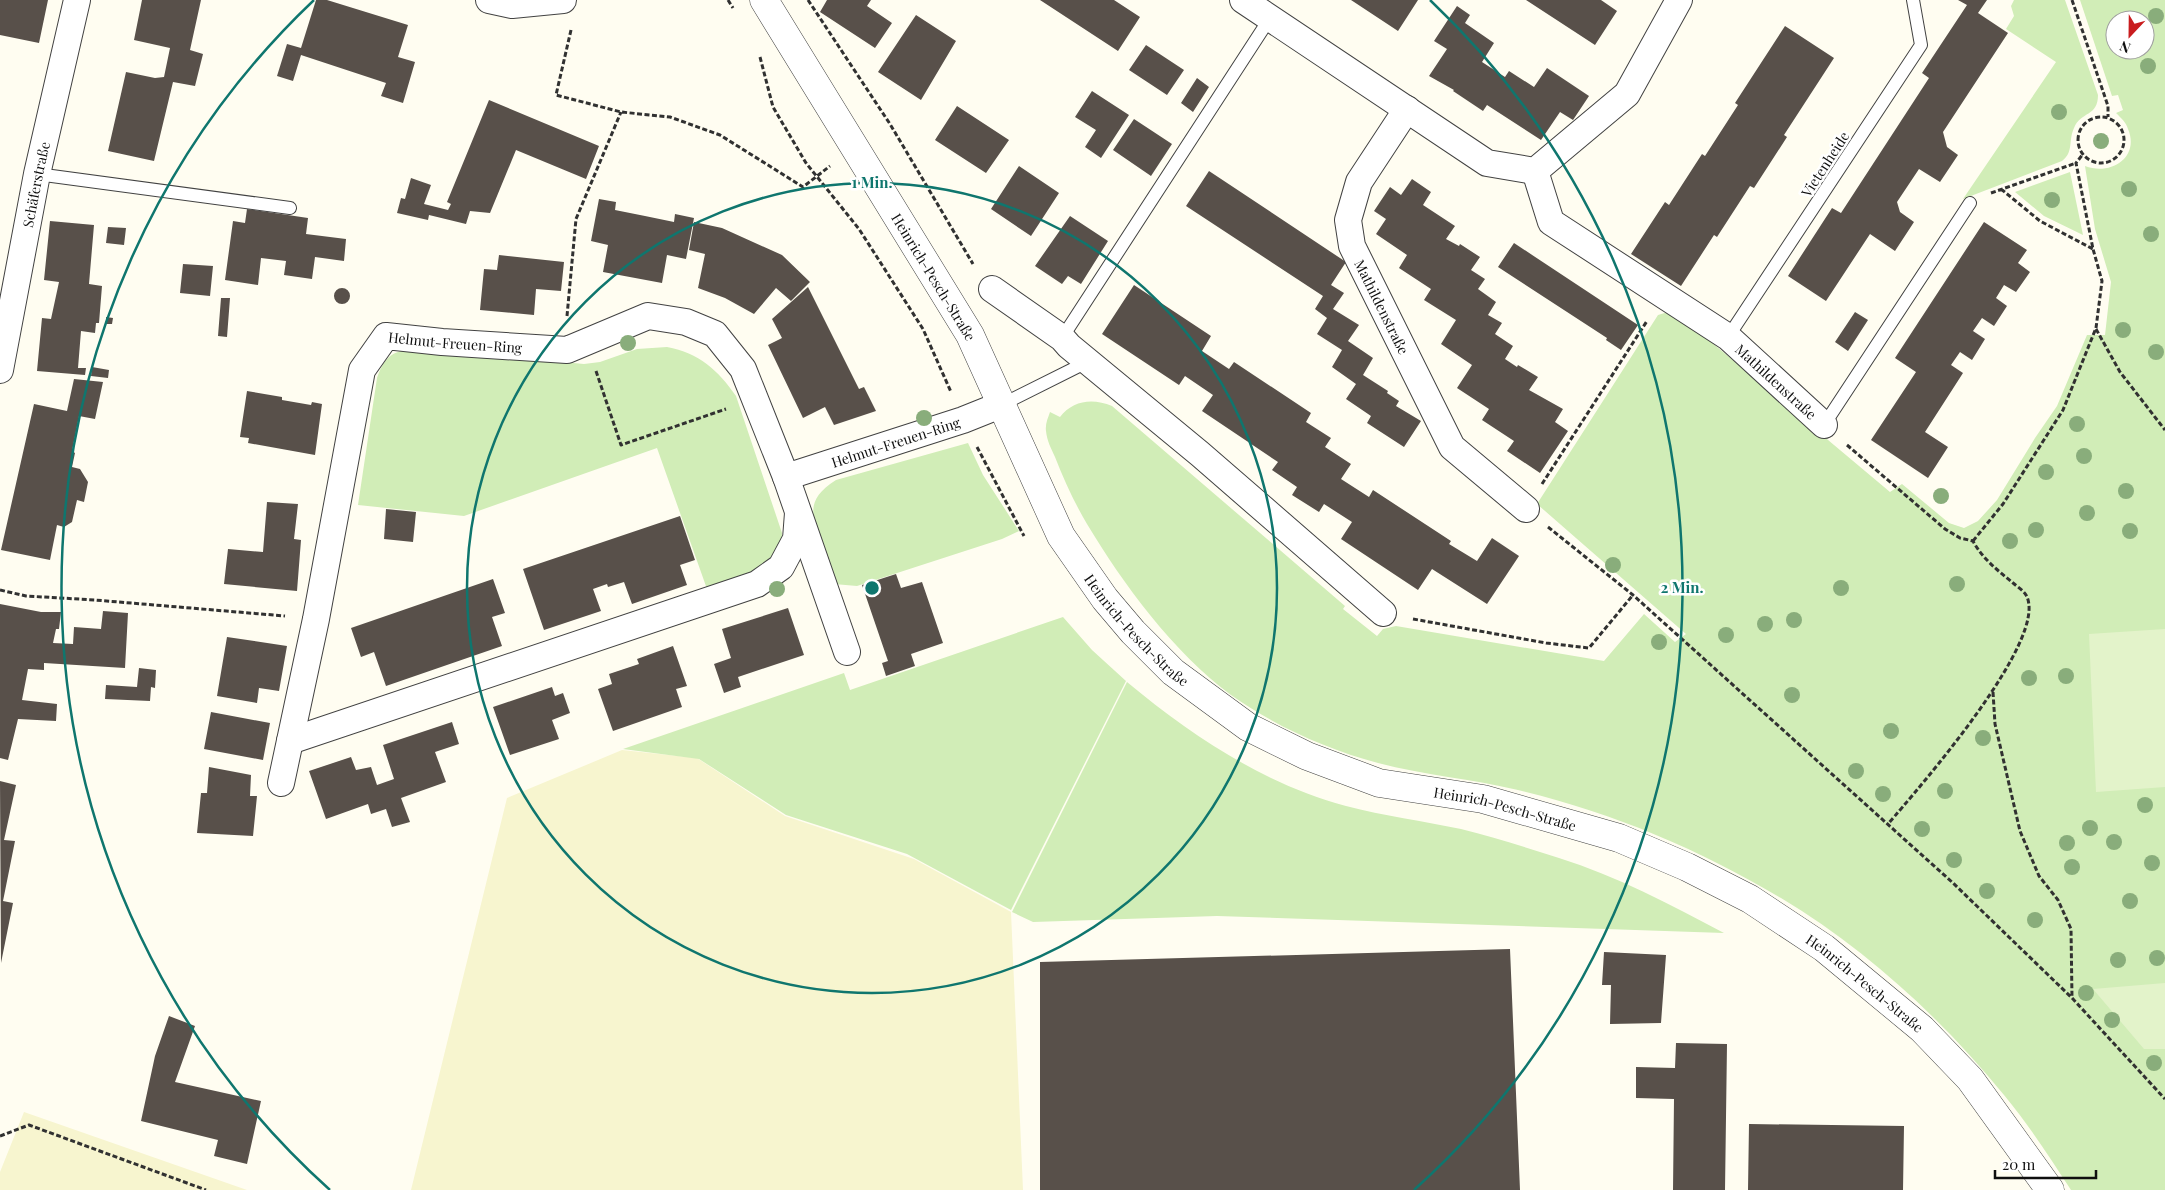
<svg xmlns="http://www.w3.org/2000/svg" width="2165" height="1190" font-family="'Playfair Display',serif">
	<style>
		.farmland { fill: #f7f5cf }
		.green { fill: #d1edb7; fill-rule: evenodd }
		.pitch { fill: #e3f3ca }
		.building { fill: #58504a }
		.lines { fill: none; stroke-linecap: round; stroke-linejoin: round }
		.service-casing { stroke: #424242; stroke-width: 14 }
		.minor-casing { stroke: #424242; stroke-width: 28 }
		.tertiary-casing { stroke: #424242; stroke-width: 29 }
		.path { stroke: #313131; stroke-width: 3; stroke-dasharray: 5 2.5; stroke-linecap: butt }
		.service { stroke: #fff; stroke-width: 12 }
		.minor { stroke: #fff; stroke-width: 26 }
		.tertiary { stroke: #fff; stroke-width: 28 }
		.tree { fill: #89ad7b }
		.ring { fill: none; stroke: #0f766e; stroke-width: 2.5 }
		.labels { text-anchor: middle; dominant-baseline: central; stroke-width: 5; stroke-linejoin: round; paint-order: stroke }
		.street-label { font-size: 14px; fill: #0f0f0f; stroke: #fff }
		.centre { fill: #0f766e; stroke: #fff; stroke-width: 2.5 }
		.ring-label { font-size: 15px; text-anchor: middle; font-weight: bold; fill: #0f766e; stroke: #fff; stroke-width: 5; stroke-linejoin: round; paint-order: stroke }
	</style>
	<rect width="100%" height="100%" fill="#fffdf1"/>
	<path class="farmland" d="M622,750l75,8 88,58 129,43 97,53 12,278h-612l96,-392z
		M24,1112l223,78h-247v-18z"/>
	<path class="green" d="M2014,0h51l33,95c0,22 -17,16 -24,33 -6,13 0,24 -12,33l-99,38 93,-137 -50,-33 8,-13 -3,-10z
		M2080,0h85v1190h-94c-21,-32 -42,-65 -67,-95 -62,-76 -138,-146 -223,-197 -82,-49 -170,-86 -263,-108 -46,-11 -94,-15 -140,-27 -52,-14 -103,-37 -147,-68 -57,-42 -108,-111 -144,-171 -13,-22 -23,-44 -32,-67 -4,-9 -8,-16 -9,-26 -1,-7 2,-13 4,-19l10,5c13,-17 33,-19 52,-11l233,200 -2,3 34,27 6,-7 13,-3 208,35 40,-47 31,28 11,-8 -149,-130 121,-189 10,-3 11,3 211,177 12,-8 47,39 15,5 14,-7 19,-21 38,-62 22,-32 30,-71h18l6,-53 -16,-53 -10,-63c26,10 55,-9 43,-37 -2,-7 -7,-11 -12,-16l7,-3 -5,-15 -6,1zM2115,20h30v30h-30z
		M2070,172l13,63 -39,-19 -29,-24z
		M667,347c32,6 51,23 69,49l46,137v10l-15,24 -60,22 -50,-141 -193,68 -106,-11 19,-127c8,-23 16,-27 40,-30l167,16 16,-2 37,-13z
		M968,443l15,32 36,56 -17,8 -145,47 -23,-2c-4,-13 -9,-27 -13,-41 -10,-29 -15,-44 15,-63z
		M1063,617l29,33 34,31 -115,229 -104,-56 -121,-39 -87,-56 -76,-10 221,-76 6,17z
		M1127,682c65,54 137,102 219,124 38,10 77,15 115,23 33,8 66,19 98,29 58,18 112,47 165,75l-507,-17 -184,6 -21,-10z"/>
	<path class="pitch" d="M2165,629v158l-69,5 -7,-158z
		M2165,983v66h-21l-51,-60z"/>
	<path class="building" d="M0,0h48l-9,43 -39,-8z
		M142,0h59l-11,50 13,4 -8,32 -22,-4 -19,79 -46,-10 18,-79 29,6 9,-1 6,-29 -36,-8z
		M316,0h11l81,25 -10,32 17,5 -12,41 -22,-7 5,-13 -85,-28 -8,26 -16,-5 10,-32 14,4z
		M827,0h44l-4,6 25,17 -17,25 -55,-36z
		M1040,0h74l26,17 -22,34z
		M1351,0h67l-20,31z
		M1526,0h75l16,11 -22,34z
		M1958,0h29l-9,13 30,20 -65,99 4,15 11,8 -18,27 -21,-13 -22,33 3,10 14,10 -19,29 -25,-17 -44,67 -38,-25 44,-68 9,5 88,-135 -7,-5 45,-68z
		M1457,6l13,9 -5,8 29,20 -12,19 23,15 4,-6 25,16 13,-19 42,28 -16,24 -13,-8 -19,28 -54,-35 -4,6 -30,-20 1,-1 -25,-14 18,-27 -13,-8z
		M916,15l40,26 -35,59 -43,-28z
		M1785,26l49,32 -50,77 3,2 -33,51 -4,-2 -33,51 -3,-2 -33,51 -50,-32 34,-52 4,3 33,-51 3,2 33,-51 -3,-2z
		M1146,45l38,25 -17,25 -38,-25z
		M1197,78l12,9 -16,25 -12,-9z
		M1092,91l37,24 -28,43 -16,-11 11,-17 -21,-13z
		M489,100l110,46 -13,33 -70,-29 -26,63 -20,-2 -4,13 -37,-9 -1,5 -31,-7 4,-15 4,1 6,-21 20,7 -7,19 24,6 3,-6 -4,-2z
		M957,106l52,34 -23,33 -51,-33z
		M1134,119l38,25 -21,32 -38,-26z
		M1019,166l40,27 -28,43 -40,-27z
		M1209,171l137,91 -15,23 13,8 -11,16 26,16 -11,16 25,17 -10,17 25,16 -1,2 12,8 -3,5 25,15 -17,26 -37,-24 4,-7 -25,-17 10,-15 -24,-17 10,-17 -25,-16 10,-16 -12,-9 8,-13 -137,-90z
		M1412,179l19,13 -8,13 32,21 -9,13 13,7 1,-2 20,13 -9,13 14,9 -7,10 18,13 -8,13 14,8 -7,11 18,12 -8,13 12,8 1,-2 20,12 -9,13 34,19 -8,13 13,9 -28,42 -33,-22 7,-10 -32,-21 7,-11 -32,-21 15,-23 -31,-21 15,-24 -32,-20 7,-11 -32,-21 8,-13 -31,-21 10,-15 -12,-8 16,-24 11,8z
		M599,199l17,3 -1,8 30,6 29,6 1,-8 19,4 -8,41 -19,-4 -5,28 -59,-11 5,-27 -17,-4z
		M247,209l61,9 -2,16 40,5 -2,22 -29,-4 -3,22 -28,-4 2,-14 -25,-3 -3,27 -33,-5 8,-59 12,2z
		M1070,216l38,25 -27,43 -13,-8 -6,8 -27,-18z
		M50,221l44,4 -5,59 13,2 -3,37h-3l-1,10 -14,-2 -3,37h8l-1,7 -48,-4 5,-53 9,1 8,-37 -15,-2z
		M694,222l28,6 60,27 28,27 -19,19 -15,-13 -22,26 -29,-16 -27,-10 7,-34 -16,-4z
		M1984,222l43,28 -9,13 12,9 -14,20 -12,-7 -8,13 11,8 -13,20 -12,-8 -9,13 12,8 -13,21 -12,-8 -9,13 12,8 -38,59 23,15 -20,31 -57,-38 45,-68 -21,-14z
		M108,227l18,1 -2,17 -18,-2z
		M1514,243l124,82 -17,25 -15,-10 1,-2 -109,-71z
		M499,255l65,7 -3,29 -25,-2 -2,26 -54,-5 4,-41 13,1z
		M183,264l30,2 -3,30 -30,-3z
		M1134,285l77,51 -9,15 27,18 5,-7 77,51 -5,9 25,16 -6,9 26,17 -10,15 28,18 4,-7 78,51 -2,3 28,17 15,-23 27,18 -32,48 -55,-35 -14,21 -77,-51 11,-17 -28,-18 -5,8 -27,-17 5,-8 -25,-17 6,-8 -76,-51 11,-16 -28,-19 -6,9 -77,-51z
		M808,287l51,102 5,-2 12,24 -42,14 -9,-18 -22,11 -35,-73 14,-7 -10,-19z
		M334 296a8 8 0 1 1 16 0a8 8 0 1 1-16 0Z
		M221,298h9l-3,39 -9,-1z
		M1855,312l13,8 -20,31 -13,-9z
		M106,317l7,1 -1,6h-6z
		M92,367l17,3 -1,8 -17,-2z
		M74,379l29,3 -8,37 -16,-3 -7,35 3,2 -3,14 8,2 8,13 -4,20 -7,-2 -5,22 -8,5 -7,-2 -7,35 -49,-10 33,-146 33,7z
		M247,391l35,6v3l29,5 1,-3 10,2 -7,51 -67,-12 1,-5 -9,-1z
		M267,502l31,2 -4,35 7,1 -4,51 -73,-7 4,-35 35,3z
		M386,509l30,3 -3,30 -29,-3z
		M680,516l15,44 -15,5 7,20 -55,19 -8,-22 -16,5 -1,-3 -14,5 8,22 -57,19 -21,-61z
		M896,574l5,14 21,-6 21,61 -32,11 4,12 -29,10 -4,-13 6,-2 -26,-76z
		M493,579l12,34 -13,4 10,29 -116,40 -12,-34 -13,5 -10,-29z
		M0,604l41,8h20l-2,17h-3l-3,14 20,1 1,-17 27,2 2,-18 25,2 -3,55 -81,-5v7l-16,-1 -6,31 35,4 -1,17 -38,-2 -10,41 -8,-2z
		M788,608l16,47 -66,22 3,10 -17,6 -10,-29 17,-6 -9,-29z
		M227,637l60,9 -8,45 -20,-3 -2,15 -40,-7z
		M673,646l14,40 -11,3 6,18 -69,24 -15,-42 14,-5 -3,-10 30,-10 -2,-5z
		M139,668l17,2 -1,18 -4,-1 -1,14 -45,-2 1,-14 31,2z
		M552,687l3,9 8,-3 7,20 -18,7 7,19 -49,16 -17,-48z
		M211,712l59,11 -7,37 -59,-11z
		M452,722l7,22 -24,8 11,30 -45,16 9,24 -18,5 -6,-18 -15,5 -3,-10 -42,15 -17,-48 42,-14 5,13 15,-3 6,18 17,-6 -11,-34z
		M209,767l42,8 -1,21h7l-4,40 -56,-3 4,-40h6z
		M0,781l16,4 -12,55 11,1 -12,60 10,2 -12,60z
		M1510,949l10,241h-480v-228z
		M1604,952l62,3 -5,68 -51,1 1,-39h-9z
		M169,1016l26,10 -20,56 86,19 -14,63 -33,-8 4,-16 -77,-19 14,-65z
		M1676,1043l51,1 -2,146h-52l1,-91 -38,-1v-31l39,1z
		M1749,1124l155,2 -1,64h-155z"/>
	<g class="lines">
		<defs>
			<path id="service" d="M37,174l253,34
				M1728,337l193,-292 -8,-45
				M1062,338l208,-320
				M1003,404l84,-42
				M1824,425l146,-222"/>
			<g id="minor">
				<path d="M489,0l23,5 51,-5"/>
				<path d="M1243,0l244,163 48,8 92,-77 52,-94"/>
				<path id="s1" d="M1407,109l-48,73 -11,38 4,26 100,201 74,62"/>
				<path id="s2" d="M1535,171l16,51 177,115 96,88"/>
				<path d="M992,289l70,49 7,8 131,108 183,159"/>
				<path id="s3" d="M0,370l37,-196 40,-174"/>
				<path d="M786,477l61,175"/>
				<path d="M290,741l467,-157 24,-17 15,-28 2,-26"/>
				<path id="s4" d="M281,783l35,-164 46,-249 24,-34 56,6 125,8 81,-34 38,6 29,12 28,35 43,108 177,-57 40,-16"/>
			</g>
			<g id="tertiary">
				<path id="s5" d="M764,0l206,335 91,201 44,63 28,33 40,40 75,55 59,29 72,27 104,16 136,39 68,29 63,32 74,49 98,81 48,50 80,111"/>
			</g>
		</defs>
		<use href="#service" class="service-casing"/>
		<use href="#minor" class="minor-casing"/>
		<use href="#tertiary" class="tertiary-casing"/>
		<path class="path" d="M728,0l5,8
			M808,0l82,124 83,140
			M2072,0l36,106v11
			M571,30l-15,65 65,17 49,5 50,18 83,52 27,-21
			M760,57l13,50 33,56 53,66 64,100 28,63
			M2078 140a23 23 0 1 1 46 0a23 23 0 1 1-46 0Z
			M2001,189l39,32 53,28
			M1991,193l85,-30
			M567,316l9,-97 45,-107
			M2096,329l24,43 45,58
			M596,371l25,74 105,-36
			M1847,445l98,84 15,9 13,3c9,17 24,29 39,41 4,4 11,8 14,13 25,43 -109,195 -138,229
			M977,447l47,89
			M1542,484l105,-163
			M1548,527l85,68 320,288 119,115 93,101
			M1973,541l30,-37 60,-94 33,-82 6,-47 -9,-32 -17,-86 7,-9
			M0,590l26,6 69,4 190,16
			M1413,619l133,24 43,5 44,-53
			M1993,692l2,32 25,107 19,45 19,24 13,29 1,69
			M0,1136l29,-11 177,65"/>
		<use href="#service" class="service"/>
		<use href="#minor" class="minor"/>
		<use href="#tertiary" class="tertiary"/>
	</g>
	<g class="tree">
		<circle cx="2156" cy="16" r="8"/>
		<circle cx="2148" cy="66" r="8"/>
		<circle cx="2059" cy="112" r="8"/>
		<circle cx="2101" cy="141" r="8"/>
		<circle cx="2129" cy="189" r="8"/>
		<circle cx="2052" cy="200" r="8"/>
		<circle cx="2151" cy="234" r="8"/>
		<circle cx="2123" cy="330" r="8"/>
		<circle cx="628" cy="343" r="8"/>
		<circle cx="2156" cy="352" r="8"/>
		<circle cx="924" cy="418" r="8"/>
		<circle cx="2077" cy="424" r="8"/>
		<circle cx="2084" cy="456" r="8"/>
		<circle cx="2046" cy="472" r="8"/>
		<circle cx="2126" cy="491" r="8"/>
		<circle cx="1941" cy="496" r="8"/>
		<circle cx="2087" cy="513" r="8"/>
		<circle cx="2036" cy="530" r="8"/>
		<circle cx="2130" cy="531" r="8"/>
		<circle cx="2010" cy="541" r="8"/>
		<circle cx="1613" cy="565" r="8"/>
		<circle cx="1957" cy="584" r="8"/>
		<circle cx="1841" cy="588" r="8"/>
		<circle cx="777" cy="589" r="8"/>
		<circle cx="1794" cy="620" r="8"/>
		<circle cx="1765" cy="624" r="8"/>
		<circle cx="1726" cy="635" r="8"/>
		<circle cx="1659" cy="642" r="8"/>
		<circle cx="2066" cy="676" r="8"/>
		<circle cx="2029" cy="678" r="8"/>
		<circle cx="1792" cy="695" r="8"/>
		<circle cx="1891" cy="731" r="8"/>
		<circle cx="1983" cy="738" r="8"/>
		<circle cx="1856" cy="771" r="8"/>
		<circle cx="1945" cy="791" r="8"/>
		<circle cx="1883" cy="794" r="8"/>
		<circle cx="2145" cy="805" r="8"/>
		<circle cx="2090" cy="828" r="8"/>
		<circle cx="1922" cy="829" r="8"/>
		<circle cx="2114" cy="842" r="8"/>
		<circle cx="2067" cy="843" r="8"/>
		<circle cx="1954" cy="860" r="8"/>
		<circle cx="2152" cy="863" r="8"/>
		<circle cx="2072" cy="867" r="8"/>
		<circle cx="1987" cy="891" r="8"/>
		<circle cx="2130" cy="901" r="8"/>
		<circle cx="2035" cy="920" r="8"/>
		<circle cx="2157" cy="958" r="8"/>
		<circle cx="2118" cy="960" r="8"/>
		<circle cx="2086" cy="993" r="8"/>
		<circle cx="2112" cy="1020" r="8"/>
		<circle cx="2154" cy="1063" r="8"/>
	</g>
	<g class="ring">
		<circle cx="872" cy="588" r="405"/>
		<path d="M330 1190A810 810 0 0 1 314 0M1430 0A810 810 0 0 1 1414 1190"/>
	</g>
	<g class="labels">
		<g class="street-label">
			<text transform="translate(1825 164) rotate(-57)">Vietenheide</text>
			<text stroke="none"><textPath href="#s3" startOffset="189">Schäferstraße</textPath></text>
			<text stroke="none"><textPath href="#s5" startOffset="325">Heinrich-Pesch-Straße</textPath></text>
			<text stroke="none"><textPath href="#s1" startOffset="221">Mathildenstraße</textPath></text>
			<text stroke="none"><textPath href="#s4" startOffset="532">Helmut-Freuen-Ring</textPath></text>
			<text stroke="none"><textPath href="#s2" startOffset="330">Mathildenstraße</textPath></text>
			<text stroke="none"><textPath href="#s4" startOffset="1078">Helmut-Freuen-Ring</textPath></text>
			<text stroke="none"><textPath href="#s5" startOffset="735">Heinrich-Pesch-Straße</textPath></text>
			<text stroke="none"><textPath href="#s5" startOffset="1155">Heinrich-Pesch-Straße</textPath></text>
			<text stroke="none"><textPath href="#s5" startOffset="1560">Heinrich-Pesch-Straße</textPath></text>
		</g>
	</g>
	<circle cx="872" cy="588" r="8" class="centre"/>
	<g class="ring-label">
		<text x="872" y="188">1 Min.</text>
		<text x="1682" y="593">2 Min.</text>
	</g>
	<g transform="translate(2130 35) rotate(202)"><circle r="24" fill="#ffffff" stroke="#9f9f9f"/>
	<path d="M0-4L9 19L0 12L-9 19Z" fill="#c91d1f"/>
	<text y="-8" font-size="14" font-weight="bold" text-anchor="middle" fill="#0f0f0f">N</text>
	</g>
	<path d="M1995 1170v8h101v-8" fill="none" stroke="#0f0f0f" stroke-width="2.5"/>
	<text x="2002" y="1170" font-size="15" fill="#0f0f0f" stroke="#ffffff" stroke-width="4" paint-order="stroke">20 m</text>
</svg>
